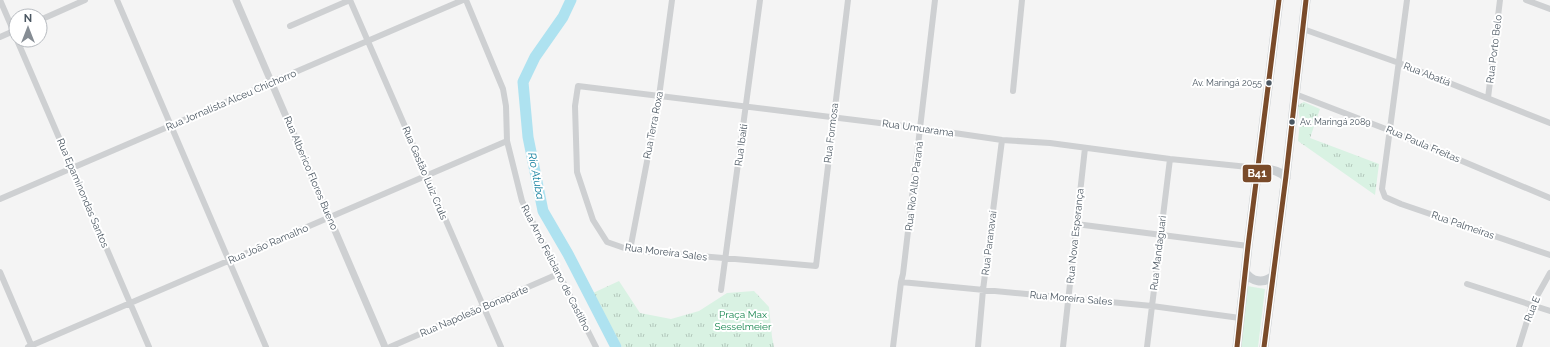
<svg xmlns="http://www.w3.org/2000/svg" width="1550" height="347" font-family="Raleway,sans-serif">
	<style>
		.green { fill: #d9f2e3 }
		.park { fill: url(#park-tufts) }
		.lines { fill: none; stroke-linecap: round; stroke-linejoin: round }
		.river { stroke: #aee2f0; stroke-width: 11 }
		.minor { stroke: #ced0d2; stroke-width: 6 }
		.tertiary { stroke: #ced0d2; stroke-width: 7 }
		.primary { stroke: #caced1; stroke-width: 9 }
		.bus-1-casing { stroke: #fff; stroke-width: 8 }
		.bus-1 { stroke: #7a4b2a; stroke-width: 5 }
		.bus-dot { fill: #4a5661; stroke: #fff; stroke-width: 1.5 }
		.labels { text-anchor: middle; dominant-baseline: central; stroke-width: 4; stroke-linejoin: round; paint-order: stroke }
		.bus-label { font-size: 9px; fill: #4a5661; stroke: #fff; text-anchor: end }
		.street-label { font-size: 10px; fill: #4a5661; stroke: #fff }
		.park-label { font-size: 10px; fill: #17864f; stroke: #fff }
		.water-label { font-size: 11px; font-style: italic; fill: #0c7c9b; stroke: #fff }
		.line-badge { stroke: #fff; stroke-width: 1.5 }
		.badge-label { font-size: 11px; text-anchor: middle; font-weight: bold; fill: #fff }
	</style>
	<defs>
		<pattern id="park-tufts" width="24" height="20" patternUnits="userSpaceOnUse"><rect width="24" height="20" fill="#d9f2e3"/><path d="M3 7l-1-3M5 7V3M7 7l1-3M15 17l-1-3M17 17v-4M19 17l1-3" fill="none" stroke="#b2c7bb"/></pattern>
	</defs>
	<rect width="100%" height="100%" fill="#f4f4f4"/>
	<path class="green" d="M1247,286l18,3 -7,58h-17z"/>
	<path class="park" d="M1304,102l16,7 -10,29 69,26 -4,31 -77,-54 2,-20 -2,-16z
		M619,281l21,32 31,6 28,-8 28,-18 27,-2 15,16 3,30 2,10h-152l-29,-54z"/>
	<g class="lines">
		<path class="river" d="M571,0l-8,17 -28,40 -12,25 5,55 15,74 25,43 48,93"/>
		<path class="minor" d="M0,0l16,37
			M117,0l149,347
			M350,0l151,347
			M466,0l37,89 3,17 1,35 15,60 74,146
			M848,0l-32,266 -186,-16 -23,-8 -14,-22 -16,-48 -2,-66 3,-20 342,42 82,12 48,3 120,16 88,9
			M1407,0l-25,189 3,8 16,7 149,51
			M1526,0l24,9
			M40,20l45,-20
			M290,26l60,-26
			M1303,29l96,34 151,60
			M0,37l16,-7
			M17,40l132,307
			M1013,91l9,-91
			M1295,94l96,37 159,67
			M1488,98l12,-98
			M0,199l463,-199
			M1076,224l172,22
			M630,250l28,-146 14,-104
			M0,272l32,75
			M901,282l251,24 88,12
			M1467,284l83,27
			M721,290l39,-290
			M28,347l479,-206
			M390,347l168,-73
			M893,347l8,-65 2,-8 32,-274
			M978,347l5,-57 19,-150
			M1063,347l22,-199
			M1147,347l23,-188
			M1519,347l13,-42 18,-32"/>
		<path class="tertiary" d="M236,0l149,347"/>
		<path class="primary" d="M1258,168c10,2 21,1 28,10
			M1245,272c7,10 18,12 28,4
			M1237,347l11,-101 31,-246
			M1264,347l22,-171 20,-176"/>
		<defs>
			<path id="bus-1" d="M1237,347l11,-101 31,-246
				M1264,347l22,-171 20,-176"/>
		</defs>
		<use href="#bus-1" class="bus-1-casing"/>
		<use href="#bus-1" class="bus-1"/>
	</g>
	<g class="bus-dot">
		<circle cx="1269" cy="83" r="3.5"/>
		<circle cx="1292" cy="122" r="3.5"/>
	</g>
	<g class="labels">
		<g class="bus-label">
			<text x="1262" y="83">Av. Maringá 2055</text>
			<text x="1300" y="122" text-anchor="start">Av. Maringá 2089</text>
		</g>
		<g class="street-label">
			<text transform="translate(1494 49) rotate(-83)">Rua Porto Belo</text>
			<text transform="translate(1427 74) rotate(21)">Rua Abatiá</text>
			<text transform="translate(231 100) rotate(-23)">Rua Jornalista Alceu Chichorro</text>
			<text transform="translate(653 125) rotate(-79)">Rua Terra Roxa</text>
			<text transform="translate(918 128) rotate(8)">Rua Umuarama</text>
			<text transform="translate(831 133) rotate(-83)">Rua Formosa</text>
			<text transform="translate(1423 144) rotate(23)">Rua Paula Freitas</text>
			<text transform="translate(741 145) rotate(-82)">Rua Ibaiti</text>
			<text transform="translate(311 173) rotate(67)">Rua Alberico Flores Bueno</text>
			<text transform="translate(425 173) rotate(67)">Rua Gastão Luiz Cruls</text>
			<text transform="translate(914 186) rotate(-83)">Rua Rio Alto Paraná</text>
			<text transform="translate(83 193) rotate(67)">Rua Epaminondas Santos</text>
			<text transform="translate(1463 225) rotate(19)">Rua Palmeiras</text>
			<text transform="translate(1075 236) rotate(-84)">Rua Nova Esperança</text>
			<text transform="translate(989 243) rotate(-83)">Rua Paranavaí</text>
			<text transform="translate(268 244) rotate(-23)">Rua João Ramalho</text>
			<text transform="translate(666 252) rotate(7)">Rua Moreira Sales</text>
			<text transform="translate(1158 253) rotate(-83)">Rua Mandaguari</text>
			<text transform="translate(556 268) rotate(63)">Rua Arno Feliciano de Castilho</text>
			<text transform="translate(1071 298) rotate(5)">Rua Moreira Sales</text>
			<text transform="translate(1532 309) rotate(-68)">Rua E</text>
			<text transform="translate(474 311) rotate(-23)">Rua Napoleão Bonaparte</text>
		</g>
		<g class="park-label">
			<text x="743" y="314">Praça Max<tspan x="743" dy="12">Sesselmeier</tspan></text>
		</g>
		<g class="water-label">
			<text transform="translate(536 176) rotate(79)">Rio Atuba</text>
		</g>
	</g>
	<rect class="line-badge" x="1242" y="164" width="30" height="19" rx="4" fill="#7a4b2a"/>
	<g class="badge-label">
		<text x="1257" y="177">B41</text>
	</g>
	<g transform="translate(28 28)"><circle r="19" fill="#ffffff" stroke="#b7bbc0"/>
	<path d="M0-3L7 15L0 10L-7 15Z" fill="#868d94"/>
	<text y="-6" font-size="11" font-weight="bold" text-anchor="middle" fill="#4a5661">N</text>
	</g>
</svg>
